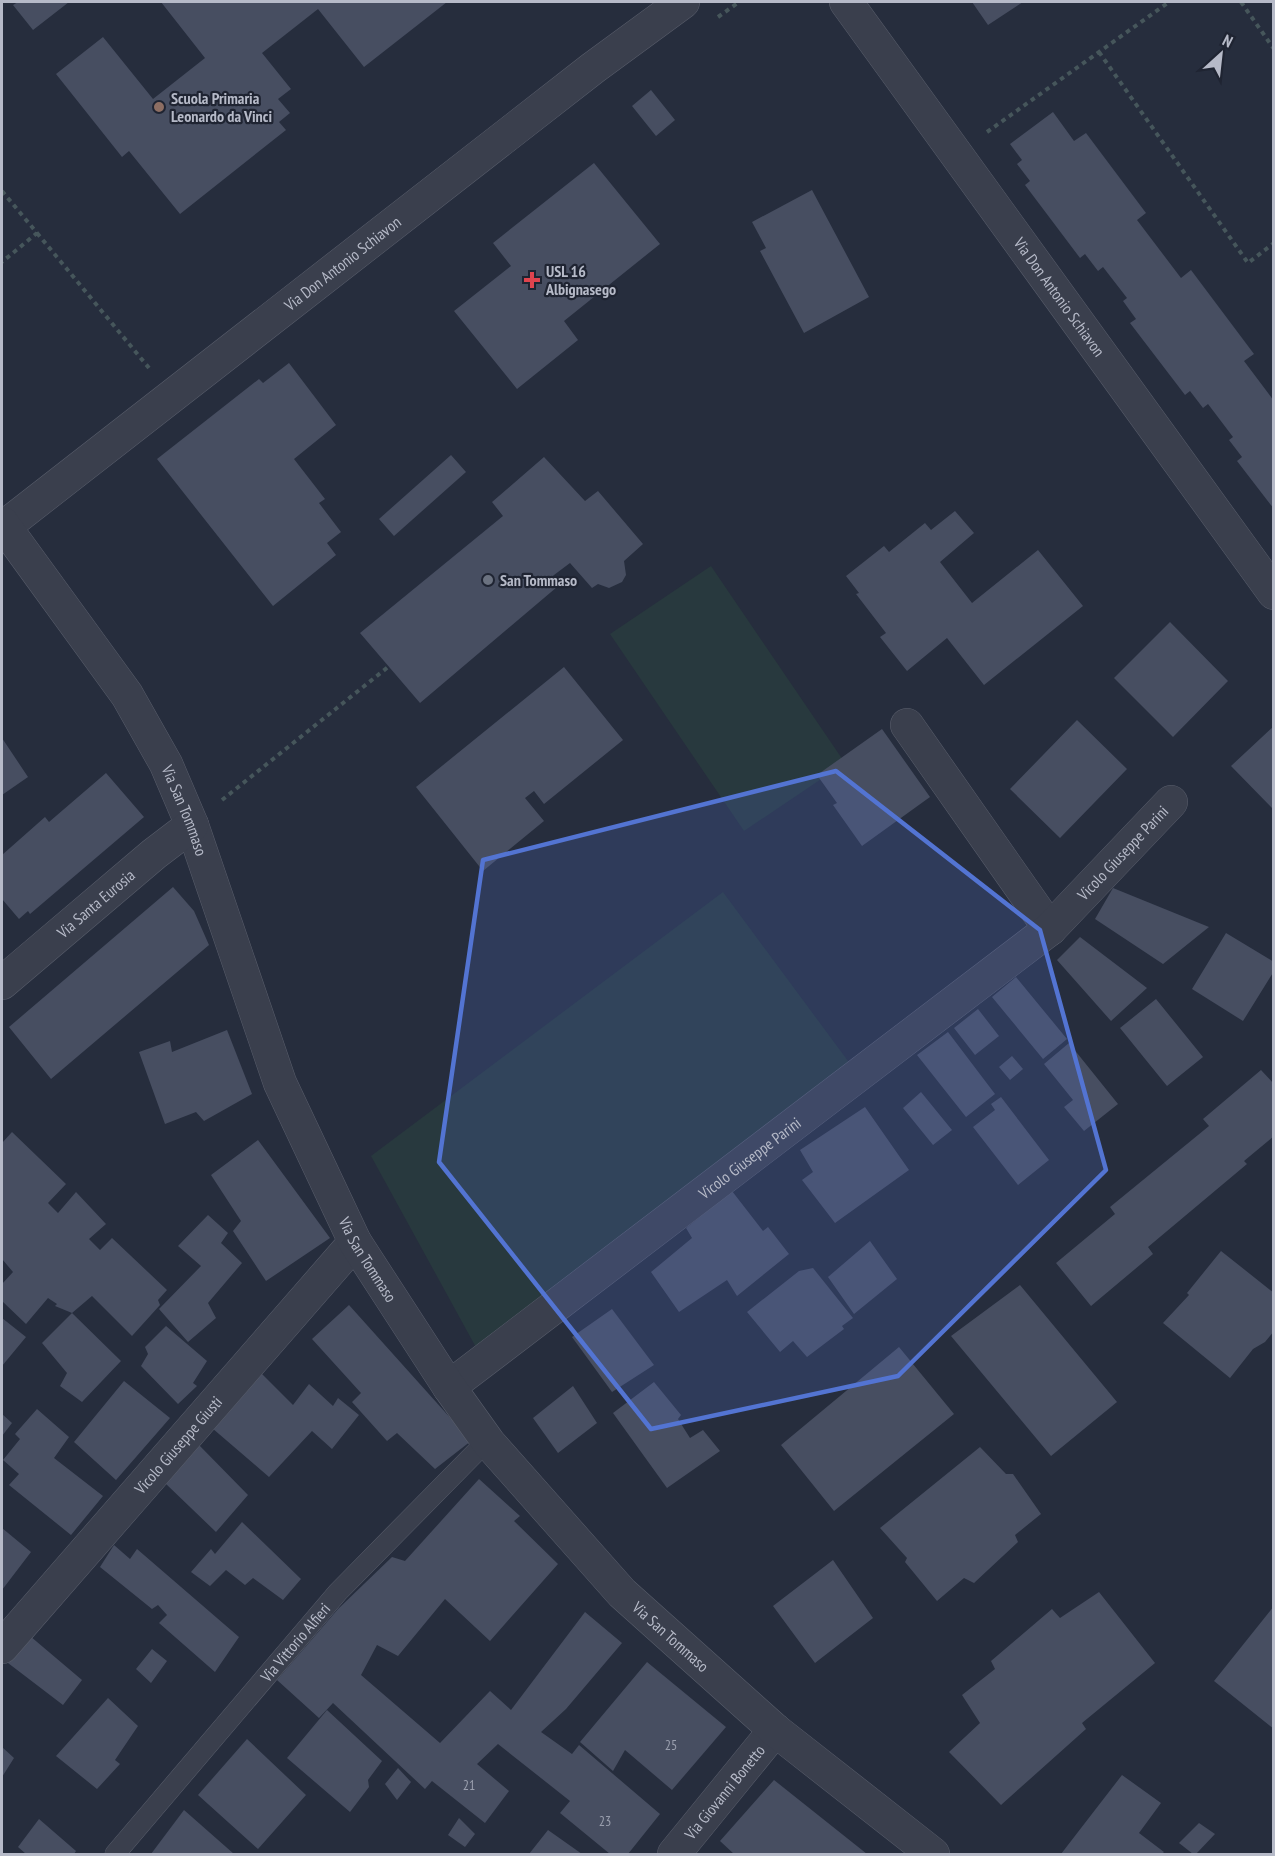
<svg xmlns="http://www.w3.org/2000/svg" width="1275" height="1856" font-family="'PT Sans Narrow',sans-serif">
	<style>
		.green { fill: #28393e }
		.building { fill: #474e61 }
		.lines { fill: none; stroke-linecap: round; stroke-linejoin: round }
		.service-casing { stroke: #585d6b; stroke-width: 21 }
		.minor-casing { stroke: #585d6b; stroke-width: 34 }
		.tertiary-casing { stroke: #585d6b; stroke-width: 34 }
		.path { stroke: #46565b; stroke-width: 4; stroke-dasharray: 4.5 4.5; stroke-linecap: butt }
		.service { stroke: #3a3f4d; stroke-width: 20 }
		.minor { stroke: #3a3f4d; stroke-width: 33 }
		.tertiary { stroke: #3a3f4d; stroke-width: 33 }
		.marked { fill: #5374d2; fill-opacity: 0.2; stroke: #5374d2; stroke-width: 4.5; stroke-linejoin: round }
		.education-dot { fill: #8d6e63; stroke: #1f2432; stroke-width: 2 }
		.health-dot { fill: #e0444e; stroke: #1f2432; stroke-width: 2 }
		.worship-dot { fill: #6b7280; stroke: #1f2432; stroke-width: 2 }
		.labels { text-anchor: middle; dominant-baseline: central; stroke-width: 4.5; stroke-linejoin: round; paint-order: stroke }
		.number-label { font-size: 14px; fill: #9a9fae }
		.poi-label { font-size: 16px; font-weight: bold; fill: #b6bac8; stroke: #1f2432; text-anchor: start }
		.street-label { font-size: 16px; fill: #b6bac8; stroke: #1f2432 }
	</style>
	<rect width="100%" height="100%" fill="#262d3d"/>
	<path class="green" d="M711,566l134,197 -101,68 -134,-197z
		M723,892l128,173 -373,286 -107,-195z"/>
	<path class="building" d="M18,2h51l-36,28 -20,-25z
		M161,2h286l-83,65 -46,-58 -56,44 29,36 -13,10 12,14 -11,9 7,8 -106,84 -51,-63 -7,6 -66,-83 47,-37 50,62 52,-41z
		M972,2h51l-35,23z
		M651,90l24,30 -19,16 -24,-30z
		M1053,112l21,29 12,-8 60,80 -9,7 44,58 10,-8 63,84 -10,7 30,40v108l-37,-48 5,-4 -13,-17 4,-3 -25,-33 -5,4 -13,-17 -5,4 -55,-72 6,-4 -13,-18 4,-3 -24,-31 -5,4 -13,-17 -5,4 -55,-73 5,-4 -13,-17 5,-4 -12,-16z
		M594,163l66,81 -96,77 14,19 -61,49 -63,-78 57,-45 -18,-23z
		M812,190l57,107 -65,36 -44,-82 6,-3 -14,-26z
		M289,363l47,62 -42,34 31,40 -6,4 22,29 -14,11 9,12 -63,51 -116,-147 102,-80 4,4z
		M451,455l15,17 -72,64 -15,-17z
		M544,457l41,44 13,-10 45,53 -19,17 2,14 -4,7 -13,6 -11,-4 -6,4 -22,-25 -20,15 7,9 -137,116 -60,-70 143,-117 -11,-14z
		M955,511l19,22 -34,29 32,41 66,-53 45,56 -99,79 -37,-47 -40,33 -27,-34 6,-4 -30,-39 3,-1 -13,-17 38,-30 5,6 36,-29 6,7z
		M1170,622l58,59 -55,56 -59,-59z
		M564,667l59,73 -79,64 -10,-13 -9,7 19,23 -61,50 -67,-84z
		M1077,720l50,49 -67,69 -50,-49z
		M1274,726v84l-43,-44z
		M882,729l48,68 -68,49 -29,-41 4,-2 -20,-28z
		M2,738l26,39 -26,18z
		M106,773l38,44 -114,97 -2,-3 -9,8 -17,-20v-44l43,-38 4,5z
		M173,887l21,24 15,34 -158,134 -42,-52z
		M1113,888l96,39 -46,37 -68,-45z
		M1226,933l48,29v9l-31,50 -51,-32z
		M1080,937l67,51 -36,33 -54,-61z
		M1016,977l51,62 -24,20 -51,-62z
		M1156,999l47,58 -36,29 -47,-58z
		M978,1009l21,27 -24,19 -21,-27z
		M227,1030l25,64 -48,27 -8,-9 -31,12 -26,-72 31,-11 2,11z
		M948,1032l47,62 -29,23 -49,-62z
		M1069,1043l49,61 -34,27 -20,-24 9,-7 -29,-36z
		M1012,1056l11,13 -13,11 -11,-13z
		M1261,1070l13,14v52l-30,25 3,3 -99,83 5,7 -62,52 -35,-43 59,-49 -5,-7 99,-81 -6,-7z
		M921,1092l31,38 -19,15 -30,-37z
		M1001,1097l48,63 -31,25 -45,-58 22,-17 -4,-6z
		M865,1107l44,63 -74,53 -33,-43 11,-8 -13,-22z
		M12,1132l54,52 -18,19 10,10 18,-21 30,32 -17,15 11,11 12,-12 55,52 -9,10 2,5 -28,31 -40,-40 -20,17 49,48 -39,41 -22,-16 7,-13 -25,-30 30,-30 -17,-7 2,-2 -9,-6 -22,26 -24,-23v-17l11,-12 -11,-13v-116z
		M258,1140l72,98 -64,43 -33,-50 8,-10 -30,-46z
		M732,1191l31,40 5,-4 21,27 -52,42 -10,-16 -48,32 -28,-40 41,-34 -6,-10z
		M208,1215l20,18 -7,10 21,20 -34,40 8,15 -28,24 -29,-33 42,-43 -23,-20z
		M870,1241l27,38 -43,35 -26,-37z
		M1221,1251l53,42v38l-9,11 -12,7 -23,29 -67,-55 26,-28 -2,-2z
		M813,1268l40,50 -11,8 2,3 -37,28 -14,-16 -13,11 -33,-40 52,-41z
		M1020,1285l97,117 -66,54 -100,-120z
		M349,1305l122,136 -36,28 -38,-36 -10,8 -35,-39 9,-9 -49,-54z
		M612,1309l42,56 -42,27 -40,-55z
		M2,1318l24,19 -24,29z
		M166,1326l41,35 -14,22 4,3 -19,18 -37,-38 7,-12 -3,-7z
		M899,1347l55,67 -120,97 -53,-66z
		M257,1369l36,36 16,-21 24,22 5,-8 21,17 -27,34 -20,-18 -43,46 -57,-49z
		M124,1381l46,37 -54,62 -42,-38z
		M654,1382l27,33 -3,4 12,19 13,-8 17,21 -53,37 -54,-75z
		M573,1386l24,37 -39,30 -25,-35z
		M37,1409l32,28 -15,21 49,38 -32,39 -62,-50 10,-11 -16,-14 17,-21 -5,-5z
		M2,1414l10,9 -10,13z
		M198,1444l50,51 -32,37 -51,-49z
		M980,1447l26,27h7l28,40 -26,21 3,7 -44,41 -10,-5 -27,23 -32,-39 2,-4 -27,-30z
		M479,1479l41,37 -6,5 44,43 -68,77 -45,-42 -47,57 -21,-11 -16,30 79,68 50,-52 21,19 74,-98 37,31 -56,66 -25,23 31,22 7,-9 81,69 -32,40h-18l-50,-41 10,-12 -72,-57 -21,20 32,27 -24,32 -53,-42 -7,8 -92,-86 -14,15 -42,-38 61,-71 54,-52 13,4z
		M242,1522l59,57 -18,21 -30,-22 -8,7 -19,-15 -16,16 -19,-14 20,-23 4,5z
		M2,1528l29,24 -29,38z
		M114,1545l16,14 7,-10 102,88 -24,35 -56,-49 8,-8 -9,-10 -6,4 -52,-42z
		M833,1560l40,58 -58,45 -42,-57z
		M1099,1592l56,71 -73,60 4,6 -85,76 -52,-53 31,-29 -18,-28 33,-26 -4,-8 61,-52 8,9z
		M1274,1606v123l-60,-48z
		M30,1636l52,44 -19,25 -55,-42z
		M152,1649l15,12 -16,22 -15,-14z
		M647,1662l79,65 -54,63 -47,-40 -12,21 -33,-29z
		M108,1698l30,28 -23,34 5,4 -23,25 -41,-33z
		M327,1710l55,51 -14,19 1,7 -19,25 -63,-54z
		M247,1739l59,56 -48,54 -60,-54z
		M2,1747l12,11 -12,19z
		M398,1768l13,14 -14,18 -12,-16z
		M1122,1775l39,28 -22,30 25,19 -2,2h-101z
		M774,1780l93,74h-133l-14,-13z
		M184,1810l50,44h-83z
		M459,1818l16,16 -10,13 -17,-12z
		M39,1819l37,32 -2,3h-48l-8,-7z
		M1199,1823l16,11 -19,20h-3l-14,-11z
		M548,1830l34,24h-53z"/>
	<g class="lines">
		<defs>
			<g id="service">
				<path id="s1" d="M115,1854l223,-262 139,-141 12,-8"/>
			</g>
			<g id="minor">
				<path id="s2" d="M846,2l428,591"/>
				<path id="s3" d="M4,527l589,-459 90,-66"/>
				<path d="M907,725l143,204"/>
				<path id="s4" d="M449,1387l601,-458 121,-127"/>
				<path id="s5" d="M2,1647l353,-405"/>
				<path id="s6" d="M674,1854l101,-124"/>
			</g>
			<g id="tertiary">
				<path id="s7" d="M2,523l125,172 39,69 26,61 88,258 75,159 94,145 40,56 133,150 153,137 158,124"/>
				<path id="s8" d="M2,983l152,-129 38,-29"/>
			</g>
		</defs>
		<use href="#service" class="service-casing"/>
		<use href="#minor" class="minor-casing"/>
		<use href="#tertiary" class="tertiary-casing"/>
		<path class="path" d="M1241,2l33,47
			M718,17l21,-15
			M1099,52l149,211 26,-20
			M987,132l182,-130
			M2,191l35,42 -35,29
			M37,233l112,135
			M222,800l166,-133"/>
		<use href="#service" class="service"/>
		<use href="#minor" class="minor"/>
		<use href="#tertiary" class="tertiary"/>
	</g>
	<path class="marked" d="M836,771l204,159 66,240 -208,206 -247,53 -212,-267 44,-302z"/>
	<circle class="education-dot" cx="159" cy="107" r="6"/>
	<path class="health-dot" d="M529 271h6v6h6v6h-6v6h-6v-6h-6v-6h6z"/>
	<circle class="worship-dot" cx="488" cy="580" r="6"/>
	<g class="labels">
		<g class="number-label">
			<text x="671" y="1745">25</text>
			<text x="469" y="1785">21</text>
			<text x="605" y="1821">23</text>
		</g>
		<g class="poi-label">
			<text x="171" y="98">Scuola Primaria<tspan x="171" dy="18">Leonardo da Vinci</tspan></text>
			<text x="546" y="271">USL 16<tspan x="546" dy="18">Albignasego</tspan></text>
			<text x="500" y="580">San Tommaso</text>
		</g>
		<g class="street-label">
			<text stroke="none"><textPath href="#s3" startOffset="429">Via Don Antonio Schiavon</textPath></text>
			<text stroke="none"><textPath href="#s2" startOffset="364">Via Don Antonio Schiavon</textPath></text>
			<text stroke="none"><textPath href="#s7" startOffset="342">Via San Tommaso</textPath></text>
			<text stroke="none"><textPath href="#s4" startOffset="861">Vicolo Giuseppe Parini</textPath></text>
			<text stroke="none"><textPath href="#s8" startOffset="123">Via Santa Eurosia</textPath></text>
			<text stroke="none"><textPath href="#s4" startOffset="378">Vicolo Giuseppe Parini</textPath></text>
			<text stroke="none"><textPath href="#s7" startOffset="828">Via San Tommaso</textPath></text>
			<text stroke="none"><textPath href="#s5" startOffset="268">Vicolo Giuseppe Giusti</textPath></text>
			<text stroke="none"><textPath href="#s7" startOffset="1314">Via San Tommaso</textPath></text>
			<text stroke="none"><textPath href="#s1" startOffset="278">Via Vittorio Alfieri</textPath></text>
			<text stroke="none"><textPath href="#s6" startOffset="80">Via Giovanni Bonetto</textPath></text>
		</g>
	</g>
	<rect width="1275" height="1856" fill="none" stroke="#b6bac8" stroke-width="6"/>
	<g transform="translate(1221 54) rotate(27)" stroke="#1f2432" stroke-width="4.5" paint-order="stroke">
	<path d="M0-4.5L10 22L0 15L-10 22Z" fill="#b6bac8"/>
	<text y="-9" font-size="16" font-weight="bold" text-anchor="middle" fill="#b6bac8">N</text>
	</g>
</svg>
